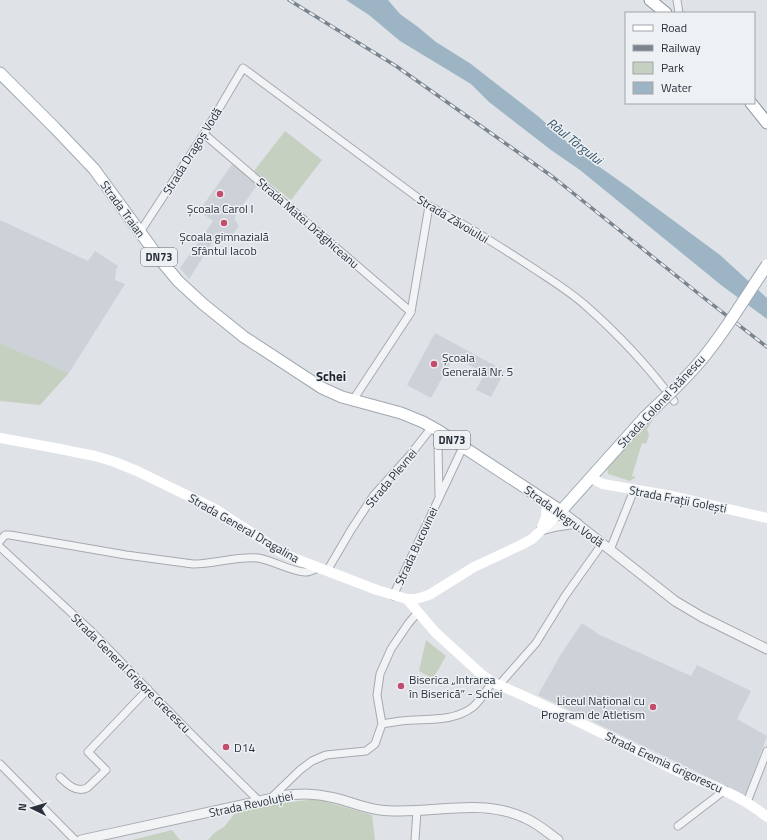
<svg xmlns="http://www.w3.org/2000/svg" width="767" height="840" font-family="'Titillium Web',sans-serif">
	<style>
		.built { fill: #cdd2d8 }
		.green { fill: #c6d0c0 }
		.water { fill: #9cb4c4 }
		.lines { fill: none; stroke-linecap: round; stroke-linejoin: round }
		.minor-casing { stroke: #a5aab0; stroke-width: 9 }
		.tertiary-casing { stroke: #a5aab0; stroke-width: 11 }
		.primary-casing { stroke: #9fa9b1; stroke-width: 13 }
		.trunk-casing { stroke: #87929c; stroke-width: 13 }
		.minor { stroke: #f1f3f5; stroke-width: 7 }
		.tertiary { stroke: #f1f3f5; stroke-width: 9 }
		.secondary { stroke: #fff; stroke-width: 10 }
		.primary { stroke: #fff; stroke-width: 11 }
		.trunk { stroke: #fff; stroke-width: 11 }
		.rail-casing { stroke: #79848f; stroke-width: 3.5 }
		.rail { stroke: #eef1f4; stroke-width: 2; stroke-dasharray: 6; stroke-linecap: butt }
		.primary-bridge-casing { stroke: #9fa9b1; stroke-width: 13; stroke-linecap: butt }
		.primary-bridge { stroke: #fff; stroke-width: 11 }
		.poi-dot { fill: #c24e6e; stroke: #eef1f4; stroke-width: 1.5 }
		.labels { text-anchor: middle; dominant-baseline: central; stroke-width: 3; stroke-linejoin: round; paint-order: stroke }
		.shield { fill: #eef1f4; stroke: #646b73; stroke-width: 1 }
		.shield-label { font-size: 11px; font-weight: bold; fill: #29323c }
		.street-label { font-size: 12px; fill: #29323c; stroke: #eef1f4 }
		.poi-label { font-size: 12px; fill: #29323c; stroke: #eef1f4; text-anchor: start }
		.water-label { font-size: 13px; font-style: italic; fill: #37566c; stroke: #eef1f4 }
		.neighbourhood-label { font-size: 13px; font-weight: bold; fill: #1b242d; stroke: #eef1f4 }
	</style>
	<rect width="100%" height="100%" fill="#dfe3e7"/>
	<path class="built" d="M233,163l14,10 -2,3 12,9 -23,33 5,8 -11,15 -7,-3 -7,2 -25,39 -9,-11 33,-47 -14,-10z
		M0,220l88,41 7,-10 23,15 -2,4 -1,10 10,4 -56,89 -69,-30z
		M435,333l70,38 -14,26 -15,-7 9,-17 -31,-16 -23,41 -24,-13z
		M582,623l18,12 91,41 6,-11 54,26 -14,28 30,17 -22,59 -207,-100 23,-41z"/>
	<path class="green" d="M285,131l37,29 -31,40 -37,-29z
		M0,343l69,30 -29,32 -40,-4z
		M651,419l2,1 -6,9 2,6 -3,9 -4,-1 -10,33 4,1 -6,4 -22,-7 -1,-7z
		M426,640l20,16 -13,23 -14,-8z
		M316,799l56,16 3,25h-167l6,-7 10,-6 11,-14 40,-9z
		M172,830l8,10h-48z"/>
	<path class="water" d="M346,0h42l12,14 18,13 18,15 35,22 68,53 38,34 51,36 92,68 47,43v21l-46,-34 -141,-115 -29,-20 -62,-48 -18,-18 -71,-43 -31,-26z"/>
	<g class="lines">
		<defs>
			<path id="minor" d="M677,0l2,13
				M204,134l207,178
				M140,232l64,-98 39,-66 186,138c36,18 70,40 104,62 18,12 36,23 52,37 33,29 63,61 89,96
				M353,400l58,-88 18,-106
				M439,431l-1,16 1,48
				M0,541l5,-6h5l116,20 67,9c22,0 43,-8 65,-6 14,2 36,15 48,14 4,0 9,-3 12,-4
				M0,547l90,83 94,97 75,74
				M610,550l24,-60
				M327,571l24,-41 23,-35 36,-40 22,-28
				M393,596l70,-149
				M499,685l37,-42 29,-47 37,-52
				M382,724c6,-1 12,-2 19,-3 24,-3 51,2 72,-14 8,-7 13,-16 19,-25
				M0,764l75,76
				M60,777c7,7 16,16 27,11l19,-18 -18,-18 60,-63
				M271,798l29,-28 12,-9 14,-6 40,-4 9,-7 7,-20 -5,-29 3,-21 11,-25 17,-25 10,-12
				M747,802l20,-51
				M678,826l47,-36
				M415,840l2,-29"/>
			<path id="tertiary" d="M561,511l114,90 27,16 65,32
				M541,530l16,-4 20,-3
				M81,840l206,-45c15,-1 28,-2 43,2 17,3 32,11 50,13 48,6 98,-14 145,8 12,5 22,14 33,22"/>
			<path id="primary" d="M0,73l55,55 39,41 65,89 19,23 25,23 41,33 78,51 20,9 59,16 22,9 16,9 122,80 84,-94"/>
			<path id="trunk" d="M650,0l16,13
				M751,103l16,20"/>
		</defs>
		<use href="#minor" class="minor-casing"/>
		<use href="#tertiary" class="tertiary-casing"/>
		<use href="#primary" class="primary-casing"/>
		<use href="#trunk" class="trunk-casing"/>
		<use href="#minor" class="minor"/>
		<use href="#tertiary" class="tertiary"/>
		<path class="secondary" d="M0,438l55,10 40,8 20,6 22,9 78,38 66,43 15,7 81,31 30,9h9l13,-4 45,-28 47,-22 11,-6 29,-28
			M591,478l12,6 69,12 95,22
			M542,527l4,-10 1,-15
			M407,599l28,33 46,42 11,8c62,26 121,57 181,87 34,16 64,23 94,48"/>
		<use href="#primary" class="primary"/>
		<use href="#trunk" class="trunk"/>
		<defs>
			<path id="rail" d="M289,0l107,66 157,111 146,117 68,53"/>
		</defs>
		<use href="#rail" class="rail-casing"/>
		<use href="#rail" class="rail"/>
		<defs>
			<path id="primary-bridge" d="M645,417c20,-19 40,-37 58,-59 24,-29 43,-62 64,-93"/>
		</defs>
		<use href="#primary-bridge" class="primary-bridge-casing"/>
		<use href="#primary-bridge" class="primary-bridge"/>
	</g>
	<g class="poi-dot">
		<circle cx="220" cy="194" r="4"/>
		<circle cx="224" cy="223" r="4"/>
		<circle cx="434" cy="364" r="4"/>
		<circle cx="401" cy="686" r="4"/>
		<circle cx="653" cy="707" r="4"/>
		<circle cx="226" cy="747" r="4"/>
	</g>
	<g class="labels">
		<g class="shield">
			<rect x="141" y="248" width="36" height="18" rx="3"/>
			<rect x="434" y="431" width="36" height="18" rx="3"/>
		</g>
		<g class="shield-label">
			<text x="159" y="257">DN73</text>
			<text x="452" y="440">DN73</text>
		</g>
		<g class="street-label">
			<text transform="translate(192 151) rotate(-58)">Strada Dragoș Vodă</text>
			<text transform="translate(123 209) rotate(54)">Strada Traian</text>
			<text transform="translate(453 219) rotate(31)">Strada Zăvoiului</text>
			<text transform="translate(308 223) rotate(41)">Strada Matei Drăghiceanu</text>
			<text transform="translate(661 401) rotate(-47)">Strada Colonel Stănescu</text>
			<text transform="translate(391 478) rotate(-50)">Strada Plevnei</text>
			<text transform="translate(678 499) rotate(11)">Strada Frații Golești</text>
			<text transform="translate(564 516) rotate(36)">Strada Negru Vodă</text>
			<text transform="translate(244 528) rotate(30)">Strada General Dragalina</text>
			<text transform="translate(416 546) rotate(-65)">Strada Bucovinei</text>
			<text transform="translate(131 673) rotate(45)">Strada General Grigore Grecescu</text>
			<text transform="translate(664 762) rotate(25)">Strada Eremia Grigorescu</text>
			<text transform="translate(251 804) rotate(-12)">Strada Revoluției</text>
		</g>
		<g class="poi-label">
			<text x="220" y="208" text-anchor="middle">Școala Carol I</text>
			<text x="224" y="236" text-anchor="middle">Şcoala gimnazială<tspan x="224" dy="14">Sfântul Iacob</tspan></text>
			<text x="442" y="357">Școala<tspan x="442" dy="14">Generală Nr. 5</tspan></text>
			<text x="409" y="679">Biserica „Intrarea<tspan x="409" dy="14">în Biserică” - Schei</tspan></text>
			<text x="645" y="700" text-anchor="end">Liceul Național cu<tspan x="645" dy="14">Program de Atletism</tspan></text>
			<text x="234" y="747">D14</text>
		</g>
		<g class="water-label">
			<text transform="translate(575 141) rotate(38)">Râul Târgului</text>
		</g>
		<g class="neighbourhood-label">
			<text x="331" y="376">Schei</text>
		</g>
	</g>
	<rect x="625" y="12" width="130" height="92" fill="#eef1f4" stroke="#9fa5aa"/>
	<rect x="633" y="25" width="20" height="6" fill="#ffffff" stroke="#9fa5aa"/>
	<text x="661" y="32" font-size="12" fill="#29323c">Road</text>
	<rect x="633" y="45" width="20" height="6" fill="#79848f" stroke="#9fa5aa"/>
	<text x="661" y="52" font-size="12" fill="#29323c">Railway</text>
	<rect x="633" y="62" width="20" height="12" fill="#c6d0c0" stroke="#9fa5aa"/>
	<text x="661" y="72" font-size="12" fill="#29323c">Park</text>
	<rect x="633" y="82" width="20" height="12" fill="#9cb4c4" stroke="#9fa5aa"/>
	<text x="661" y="92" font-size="12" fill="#29323c">Water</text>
	<g transform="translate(32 808) rotate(275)" stroke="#eef1f4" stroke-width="3" paint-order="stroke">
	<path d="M0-3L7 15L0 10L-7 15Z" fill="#29323c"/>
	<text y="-6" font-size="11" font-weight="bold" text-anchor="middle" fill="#29323c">N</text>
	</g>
</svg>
